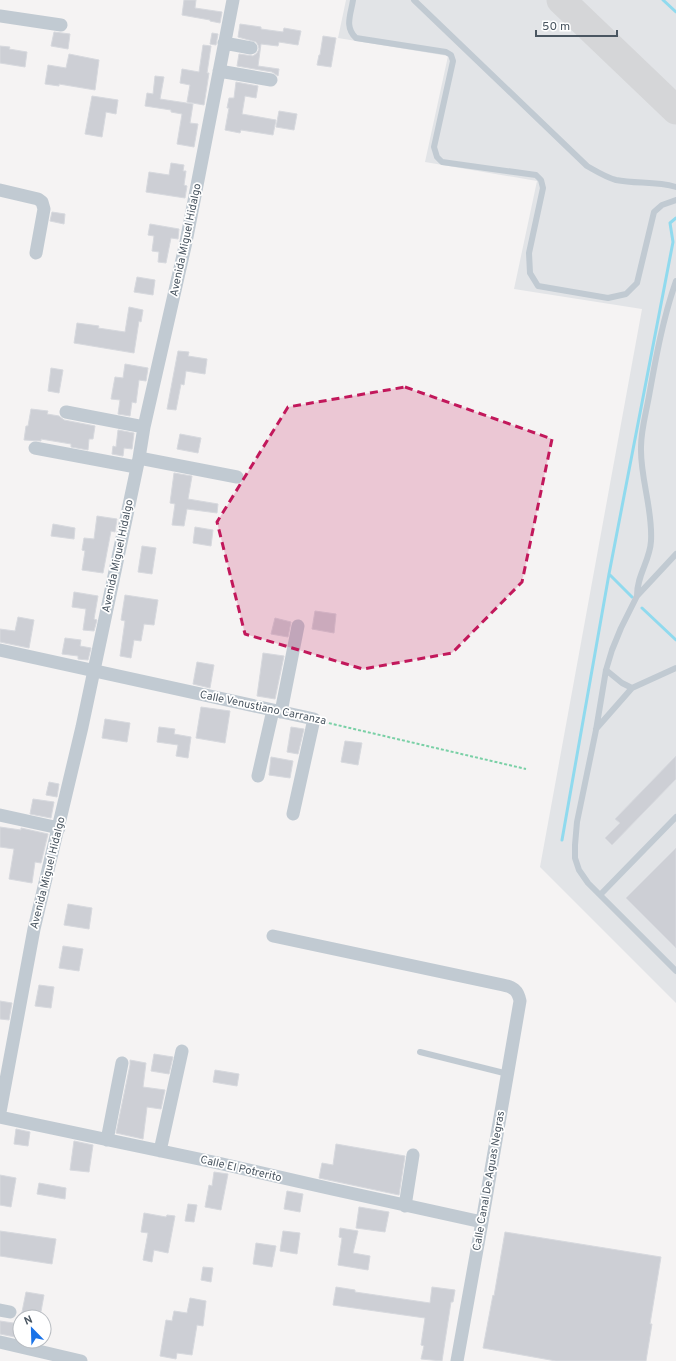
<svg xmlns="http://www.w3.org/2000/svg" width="676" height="1361" font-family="Overpass,sans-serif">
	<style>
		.airport { fill: #e2e4e7 }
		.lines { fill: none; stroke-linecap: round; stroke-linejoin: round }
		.stream { stroke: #90daee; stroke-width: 3 }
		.taxiway { stroke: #d5d6d8; stroke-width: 29 }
		.building { fill: #cdcfd5; stroke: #d7d9de }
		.path { stroke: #7ad0a6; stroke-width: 2; stroke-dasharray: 3 2; stroke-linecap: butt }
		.lane { stroke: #c1cad2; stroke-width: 6 }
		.street { stroke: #c1cad2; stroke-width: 13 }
		.marked { fill: #c2185b; fill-opacity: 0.2; stroke: #c2185b; stroke-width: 3; stroke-dasharray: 8 5; stroke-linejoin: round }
		.labels { text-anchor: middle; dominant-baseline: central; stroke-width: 3.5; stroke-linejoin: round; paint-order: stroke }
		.street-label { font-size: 11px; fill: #4a5661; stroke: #fff }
	</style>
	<rect width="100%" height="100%" fill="#f5f3f3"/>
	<path class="airport" d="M346,0h330v1003l-136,-136 102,-558 -128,-20 23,-108 -112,-19 23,-106 -110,-18z"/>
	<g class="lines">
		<path class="stream" d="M663,0l13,12
			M609,574l23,23
			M642,608l34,32
			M562,840l47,-266 64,-332 -3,-19 6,-5"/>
		<path class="taxiway" d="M561,0l115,110"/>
	</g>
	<path class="building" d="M184,0h12l-1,8 27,4 -2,11 -10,-2v-1l-28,-5z
		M240,24l21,3v2l22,3 1,-4 17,3 -3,14 -19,-3 -1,4 -17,-2 -3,22 21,3 -1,7 -6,-4 -35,-6 2,-12 14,2 4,-3 2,-4 -1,-4 -2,-3 -18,-5z
		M54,32l16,2 -2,15 -17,-3z
		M212,33l6,1 -2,11 -6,-1z
		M323,36l13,2 -5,29 -14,-2 2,-10h1z
		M203,45l8,1 -4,27h2l-5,32 -17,-3 3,-17 -10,-2 2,-14 17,3z
		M0,46l10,1 -1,2 18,3 -2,15 -25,-4z
		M69,54l30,6 -4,30 -36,-6v2l-14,-2 3,-19 18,3z
		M155,76l9,1 -4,22 33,5 -3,19 8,1 -4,23 -17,-3 5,-30 -11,-2v-2l-26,-4 2,-13 6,1z
		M236,82l22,4 -2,12 -11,-2 -3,18 34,6 -3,15 -32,-5 -1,3 -15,-3 4,-22h-2l2,-10h5z
		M92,96l26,4 -2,14 -10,-2 -4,25 -17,-3z
		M279,111l18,3 -3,16 -18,-3z
		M171,163l13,2 -1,6h3l-2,14 3,1 -2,12 -39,-6 3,-20 20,3z
		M52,212l13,2 -1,10 -14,-3z
		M150,224l29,5 -1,10 -7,-1 -5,25 -8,-1 1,-10 -7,-1 2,-15 -6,-1z
		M137,277l18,3 -2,15 -19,-3z
		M129,307l14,3 -2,12 -2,-1 -5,32 -60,-10 3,-20 22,3 -1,2 27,4z
		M178,351l11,1 -1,4 19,3 -2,15 -19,-3 -2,14 -3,-1 -5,26 -9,-1z
		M125,364l23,4 -2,13 -7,-1 -3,23 -4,-1 -2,14 -12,-2 2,-14 -9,-1 4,-22 8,1z
		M51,368l12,2 -4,23 -11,-2z
		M31,409l17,2 -1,3 12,2 5,4 31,6 -2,13h-4l-1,11 -17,-3v-3l-30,-5v2l-17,-1 2,-14h2z
		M118,430l16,3 -2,16 -8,-1 -1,8 -11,-2 1,-8 3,1z
		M180,434l21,4 -3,15 -21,-4z
		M174,473l18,3 -4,23 30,5 -1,9 -30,-4 -3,17 -12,-1 3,-21 -5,-1z
		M97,516l20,3 -2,13 -4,-1 -8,42 -21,-3 3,-19 -3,-1 2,-12 10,1z
		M53,524l22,4 -1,11 -23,-3z
		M195,527l18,3 -2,16 -18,-3z
		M142,546l14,2 -4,26 -14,-2z
		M74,592l24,4 -4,23 3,1 -3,11 -11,-1 3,-21 -14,-2z
		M125,595l33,5 -4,25 -10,-1 -3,17 -7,-1 -3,18 -11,-2 5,-35 -4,-1z
		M315,611l21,3 -2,19 -22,-4z
		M18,617l16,3 -5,28 -29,-6v-13l15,2z
		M275,618l16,4 -3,15 -17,-3z
		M65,638l16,2 -1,6 11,2 -3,12 -10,-1v-3l-16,-2z
		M263,653l21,3 -9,43 -18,-3z
		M197,662l17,3 -4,23 -17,-4z
		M201,707l29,4 -5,32 -29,-5z
		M105,719l25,4 -3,19 -25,-4z
		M159,727l16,2 -1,5 17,3 -3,21 -12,-2 2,-11 -21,-3z
		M291,727l13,2 -6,25 -11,-2z
		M345,741l17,2 -4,22 -17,-3z
		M676,756v23l-64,66 -7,-7 15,-15 -5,-4z
		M271,757l22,4 -3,17 -21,-3z
		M49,782l10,2 -2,13 -11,-2z
		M33,799l21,3 -3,16 -21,-4z
		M0,827l21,3v-2l27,6 -7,29 -6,-1 -3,21 -23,-4 5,-30 -14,-2z
		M676,848v100l-50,-50z
		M68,904l24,4 -3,21 -25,-4z
		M63,946l20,3 -4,22 -20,-3z
		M39,985l15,2 -3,21 -16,-2z
		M0,1001l12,2 -3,17 -9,-1z
		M154,1054l19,3 -4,17 -18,-3z
		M130,1060l16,3 -3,24 22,3 -4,19 -14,-2 -4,32 -27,-6 14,-68z
		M215,1070l24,4 -2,12 -24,-4z
		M16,1129l14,3 -2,14 -14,-2z
		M74,1141l19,4 -4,27 -19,-2z
		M336,1144l69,12 -6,39 -80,-17 3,-15 11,2z
		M214,1172l14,2 -7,36 -16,-3 4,-22 3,1z
		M0,1175l16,3 -5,29 -11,-2z
		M39,1183l27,5 -1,11 -28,-5z
		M287,1191l16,3 -3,18 -16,-3z
		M188,1204l9,1 -3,17 -9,-1z
		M359,1207l30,5 -4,20 -29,-4z
		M144,1213l22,4 1,-2 8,1 -7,37 -14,-3 -2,12 -9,-2 5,-27 -7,-1z
		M340,1228l18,3 -5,22 17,3 -2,14 -30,-5 4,-27 -3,-1z
		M0,1231l56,8 -4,25 -52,-8z
		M283,1231l17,2 -3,21 -17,-3z
		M505,1232l156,25 -11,67h2l-6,37h-90l-73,-13 10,-53 1,1z
		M256,1243l20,3 -4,21 -19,-3z
		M203,1267l10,1 -2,14 -10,-2z
		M336,1287l19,3v2l75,11 2,-16 23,3 -2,12h-2l-9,59 -21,-2 3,-13 -3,-1 4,-27 -92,-13z
		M26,1292l18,3 -4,22h-19z
		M190,1298l16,3 -3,25 -6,-1 -5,30 -15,-2 -1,6 -16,-3 6,-36 6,1 2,-10 13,2z
		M0,1321l20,3v14l-20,-4z"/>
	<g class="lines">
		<path class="path" d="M324,722l202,47"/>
		<path class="lane" d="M353,0c-2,14 -9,27 3,38l90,14 5,3 2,6 -19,86 3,10 5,5 94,13 5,5 2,8 -14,65 1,20 8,13 70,12 18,-4 11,-11 17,-71 8,-7 14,-5
			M414,0l173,166c9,5 18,11 29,14 20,4 40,1 60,7
			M676,554l-39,42 -16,32 -9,22 -6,20 -10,60 -19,92 -2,23v13l4,12 9,13 12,12 76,-78
			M637,596c0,-22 13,-35 14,-55 2,-32 -11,-63 -10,-94 0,-17 5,-34 8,-51 7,-39 14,-78 27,-115
			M606,670l16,13 10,5 44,-20
			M596,729l36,-41
			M600,895l76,76
			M420,1052l88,22"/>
		<path class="street" d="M0,16l61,9
			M224,43l27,5
			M219,71l52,9
			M0,190l38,9 4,3 2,7 -8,44
			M66,412l78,15
			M35,448l101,19
			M139,458l98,19
			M0,650l314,69 -21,95
			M281,712l17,-86
			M258,776l15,-66
			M0,815l59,13
			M273,936l230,49c10,2 15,5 17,16l-38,221 -25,139
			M0,1112l34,-183 48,-202 57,-269 5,-31 42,-185 47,-242
			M0,1117l218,46 114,26 150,33
			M107,1140l15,-77
			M160,1151l22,-100
			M405,1206l8,-51
			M0,1310l10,2
			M0,1342l81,19"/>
	</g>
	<path class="marked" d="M405,387l147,52 -30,143 -70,71 -89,16 -118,-35 -28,-112 71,-115z"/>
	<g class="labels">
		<g class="street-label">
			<text transform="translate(186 240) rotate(-78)">Avenida Miguel Hidalgo</text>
			<text transform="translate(118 556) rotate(-78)">Avenida Miguel Hidalgo</text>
			<text transform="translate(263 708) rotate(12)">Calle Venustiano Carranza</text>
			<text transform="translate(48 873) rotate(-76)">Avenida Miguel Hidalgo</text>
			<text transform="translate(241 1169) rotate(13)">Calle El Potrerito</text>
			<text transform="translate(489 1181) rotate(-80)">Calle Canal De Aguas Negras</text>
		</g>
	</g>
	<g transform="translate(32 1329) rotate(337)"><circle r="19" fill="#ffffff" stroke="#b7bbc0"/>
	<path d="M0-3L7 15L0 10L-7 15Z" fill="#1a73e8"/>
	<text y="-6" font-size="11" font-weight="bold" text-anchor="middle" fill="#4a5661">N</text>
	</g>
	<path d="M536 30v6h81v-6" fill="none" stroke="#4a5661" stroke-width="2"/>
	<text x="542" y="30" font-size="12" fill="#4a5661" stroke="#ffffff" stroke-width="3" paint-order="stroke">50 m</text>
</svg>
